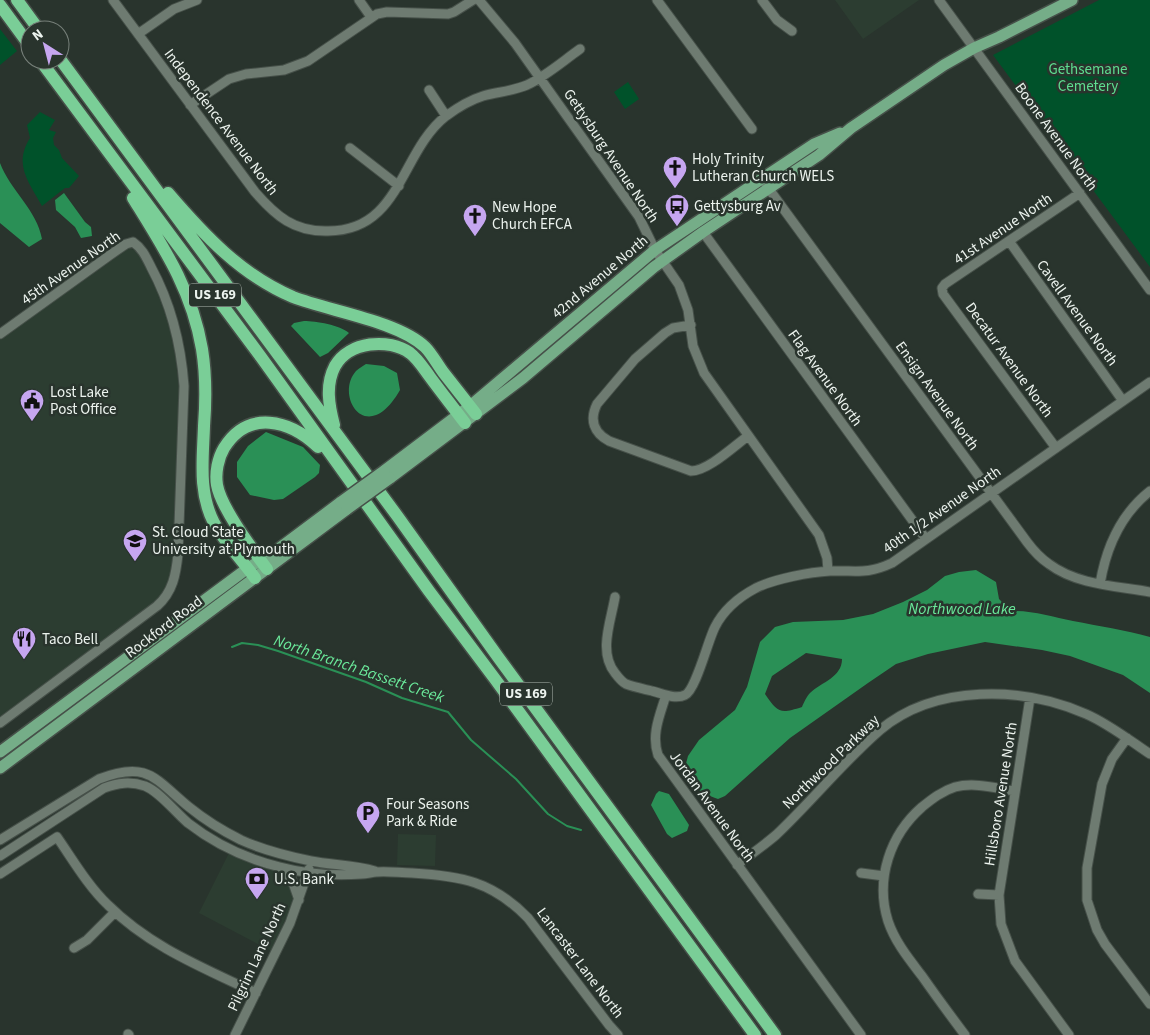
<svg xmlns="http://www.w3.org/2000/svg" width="1150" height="1035" font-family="'Source Sans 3',sans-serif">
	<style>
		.built { fill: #2c3d31 }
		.green { fill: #00522a }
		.water { fill: #2a9056; fill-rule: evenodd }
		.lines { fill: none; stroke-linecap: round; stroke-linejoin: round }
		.stream { stroke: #2a9056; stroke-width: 2 }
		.minor-casing { stroke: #465049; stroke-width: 11 }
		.major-casing { stroke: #465049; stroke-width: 14 }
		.highway-casing { stroke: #465049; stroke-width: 15 }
		.minor { stroke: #6e7b71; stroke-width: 9 }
		.major { stroke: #75ad88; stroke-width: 11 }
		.highway { stroke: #7ace97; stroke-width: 12 }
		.major-bridge-casing { stroke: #465049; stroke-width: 14; stroke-linecap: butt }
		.major-bridge { stroke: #75ad88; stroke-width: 11 }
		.labels { text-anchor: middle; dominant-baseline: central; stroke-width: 5; stroke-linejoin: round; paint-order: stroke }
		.shield { fill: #29342d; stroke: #b2bab4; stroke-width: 1 }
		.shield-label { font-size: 14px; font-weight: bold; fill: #ecf3ee }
		.park-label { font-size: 15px; fill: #5edd90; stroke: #29342d }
		.street-label { font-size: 15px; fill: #ecf3ee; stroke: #29342d }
		.poi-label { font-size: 15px; fill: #ecf3ee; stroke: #29342d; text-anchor: start }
		.water-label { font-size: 16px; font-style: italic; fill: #6ae89a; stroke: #29342d }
	</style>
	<rect width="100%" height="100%" fill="#29342d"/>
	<path class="built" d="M835,0h84l-56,39z
		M129,248l8,3 20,37 17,52 6,60 -8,172 -3,13 -6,10 -9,9 -154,114v-378z
		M398,834l38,1 -1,31 -38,-1z
		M229,853l53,20 11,16v14l-22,48 -72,-38z"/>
	<path class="green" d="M1099,0h51v267l-157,-212z
		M0,29l17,22 -17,14z
		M628,82l11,17 -14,10 -11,-17z
		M40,112l15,8 -6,10 7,2 -3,6 1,7 5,5 3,8 17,18 -10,12h-4l-23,18c-13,-24 -29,-41 -12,-68l-3,-13z"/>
	<path class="water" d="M0,163c10,27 37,47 42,76l-13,8 -29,-24z
		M64,193l21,29 6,5 1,9 -11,2 -6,-11 -19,-17 -1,-10z
		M304,321c12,0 36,4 45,12l-21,20 -8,4 -29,-31 3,-3z
		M366,364l18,2 13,7 3,17c-33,58 -66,6 -44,-19 3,-3 7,-5 10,-7z
		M266,432l37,15 17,18 -1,8 -4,4 -32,22 -9,1 -24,-5 -13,-18v-15l11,-16z
		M976,570l20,12 3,17 12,12c21,-1 42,6 62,10 26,5 52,9 77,16v56l-27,-18 -53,-19 -28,-6 -57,-8 -57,12 -32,10 -28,19 -78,55 -65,58 -7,3c-19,-7 -24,-11 -34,-28l4,-15 11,-16 36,-30 12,-23 13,-45 15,-15 18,-5 50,-2 30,-6 30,-12 24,-12 18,-14 14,-4zM806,653l36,6c0,18 -20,23 -32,34 -3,3 -6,9 -8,14 -22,7 -24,6 -37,-13l7,-18z
		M659,791l10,3 20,31 -2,6 -15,7 -5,-4 -16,-29 5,-11z"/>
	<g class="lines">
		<path class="stream" d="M232,647l10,-4 16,2 20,6 88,31 36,16 46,14 23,28 45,39 32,35 19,12 14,4"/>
		<defs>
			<path id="minor" d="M113,0l142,192c21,24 39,40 73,39 73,0 72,-79 118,-115 11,-8 24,-16 37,-20 14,-4 30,-5 44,-11 19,-9 36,-24 53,-36
				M359,0l12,17
				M479,0l36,43 54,76 70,98 16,33 24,35 9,25 5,36 11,27 115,162 8,23 1,13
				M657,0l95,129
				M762,0l15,20 15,11
				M939,0l211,290
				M138,34l36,-25 23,-9
				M429,90l17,26
				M190,105l39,-26 17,-5 38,-4 24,-9 69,-47 10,-2 61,2 6,-2 19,-12
				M350,148l49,38
				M766,185l261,357c6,8 13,16 22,22 28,21 68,22 101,28
				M703,232l223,307
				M1009,241l114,160
				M691,325l-18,3 -8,5 -30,26 -38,45c-8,16 -3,29 12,37l82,30c17,0 43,-25 57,-35
				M0,334l110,-79 16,-11 7,-2c9,6 13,15 18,25 20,37 30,77 33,119l-6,168c-2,20 -5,38 -21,52l-157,117
				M1056,448l-113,-154 -1,-6 3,-4 135,-91
				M1100,584c6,-36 21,-70 50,-93
				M615,597c-4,24 -17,55 0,76 3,4 7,9 11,11 8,3 18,5 26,7 9,2 23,9 33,4 11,-5 23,-55 30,-68 9,-18 24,-30 41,-39 18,-9 54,-16 74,-17 26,-1 36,4 62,-8l258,-181
				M666,695c-6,20 -15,39 -8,60l203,280
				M1030,698l-31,197 2,29 14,37 54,74
				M1127,738l-15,21 -10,25 -15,84v32l10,30 8,14 45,60
				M0,840l99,-61c49,-19 56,0 90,28 16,13 34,24 52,33 22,10 46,16 70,21 21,4 43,4 64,10
				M0,856l104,-68c14,-5 26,-7 41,-2 15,6 30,26 43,37 27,21 59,36 92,44 26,7 55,9 82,7 5,0 10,-2 15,-2 12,-1 23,1 35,1 49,3 80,8 116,45l81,107 9,10
				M737,865c13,-10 26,-19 39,-30 36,-34 67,-73 104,-105 55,-46 143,-44 206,-16 23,10 43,26 64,40
				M281,869l11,11 7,20
				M861,873l23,3
				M0,874l57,-37c16,23 31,49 51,68 42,42 96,63 148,88
				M978,894l21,1
				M74,948l13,-8 28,-28
				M128,1034l1,1
				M235,1035l55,-112 19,-54
				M965,1035c-15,-20 -29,-39 -43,-59 -13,-17 -27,-34 -34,-55 -13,-42 2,-86 34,-114 10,-8 20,-16 33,-20 19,-5 41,1 60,4"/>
			<path id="major" d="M384,471l86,-65 185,-156 159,-106 26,-11
				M390,478l133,-100 131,-111 49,-35 116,-77 32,-27 93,-63 30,-17 25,-11 73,-37
				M0,752l248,-184 25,-15 68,-51
				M0,768l347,-259"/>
			<path id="highway" d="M17,0l22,30
				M0,5l30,41
				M60,59l338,458 100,140 277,378
				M40,60l221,297 168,234 66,88 260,356
				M168,193c36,42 73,82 125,104 36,14 105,24 132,50 7,7 12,17 18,25 11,14 22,28 33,42
				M133,198c31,50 59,92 69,151 4,25 4,51 2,77 -1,33 -6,66 10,97 10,18 29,38 41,55
				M334,425c-5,-19 -9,-40 1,-59 14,-25 54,-28 75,-13 8,6 14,16 20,24 11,15 23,30 35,46
				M267,569c-14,-19 -46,-61 -50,-84 -2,-12 1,-27 7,-37 24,-39 66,-28 94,-1"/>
		</defs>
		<use href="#minor" class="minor-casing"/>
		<use href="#major" class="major-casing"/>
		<use href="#highway" class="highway-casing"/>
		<use href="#minor" class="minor"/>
		<use href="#major" class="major"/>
		<use href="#highway" class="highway"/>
		<defs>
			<path id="major-bridge" d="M341,502l43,-31
				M347,509l43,-31"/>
		</defs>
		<use href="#major-bridge" class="major-bridge-casing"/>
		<use href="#major-bridge" class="major-bridge"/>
	</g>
	<defs>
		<symbol id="church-pin" viewBox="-11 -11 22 30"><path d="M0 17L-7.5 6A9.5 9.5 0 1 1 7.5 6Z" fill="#c6a6f0" stroke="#29342d"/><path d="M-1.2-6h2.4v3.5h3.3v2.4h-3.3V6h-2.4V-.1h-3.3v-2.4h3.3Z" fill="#111"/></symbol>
		<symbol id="bus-pin" viewBox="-11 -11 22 30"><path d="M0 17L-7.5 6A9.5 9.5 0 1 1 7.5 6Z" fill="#c6a6f0" stroke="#29342d"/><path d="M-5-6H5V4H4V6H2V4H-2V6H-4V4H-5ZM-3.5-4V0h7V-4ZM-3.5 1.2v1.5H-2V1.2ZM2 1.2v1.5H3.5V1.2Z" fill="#111"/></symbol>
		<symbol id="civic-pin" viewBox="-11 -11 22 30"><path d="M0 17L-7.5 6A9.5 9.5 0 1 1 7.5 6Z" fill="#c6a6f0" stroke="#29342d"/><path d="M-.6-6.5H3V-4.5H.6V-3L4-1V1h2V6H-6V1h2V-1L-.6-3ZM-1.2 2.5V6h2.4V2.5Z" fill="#111"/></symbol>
		<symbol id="university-pin" viewBox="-11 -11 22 30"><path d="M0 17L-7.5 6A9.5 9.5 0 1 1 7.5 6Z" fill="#c6a6f0" stroke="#29342d"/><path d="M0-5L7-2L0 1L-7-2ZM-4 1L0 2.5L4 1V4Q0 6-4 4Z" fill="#111"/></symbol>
		<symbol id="restaurant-pin" viewBox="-11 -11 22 30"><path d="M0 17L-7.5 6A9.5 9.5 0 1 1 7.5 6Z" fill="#c6a6f0" stroke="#29342d"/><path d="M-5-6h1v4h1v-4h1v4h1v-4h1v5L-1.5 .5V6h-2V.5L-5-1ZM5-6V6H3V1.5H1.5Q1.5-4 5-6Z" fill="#111"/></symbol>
		<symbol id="parking-pin" viewBox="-11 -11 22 30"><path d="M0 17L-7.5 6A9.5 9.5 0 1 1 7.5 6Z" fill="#c6a6f0" stroke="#29342d"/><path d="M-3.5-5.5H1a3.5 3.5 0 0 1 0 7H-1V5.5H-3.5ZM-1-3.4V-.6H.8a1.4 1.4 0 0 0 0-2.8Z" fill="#111"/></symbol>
		<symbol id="bank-pin" viewBox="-11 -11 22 30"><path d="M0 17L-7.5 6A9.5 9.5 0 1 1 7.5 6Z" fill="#c6a6f0" stroke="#29342d"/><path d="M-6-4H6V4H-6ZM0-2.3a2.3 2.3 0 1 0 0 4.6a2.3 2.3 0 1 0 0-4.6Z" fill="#111"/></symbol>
	</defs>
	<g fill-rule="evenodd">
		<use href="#church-pin" x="661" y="154" width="28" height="38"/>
		<use href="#bus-pin" x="663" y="192" width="28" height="38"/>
		<use href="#church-pin" x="461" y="202" width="28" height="38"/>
		<use href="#civic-pin" x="18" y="387" width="28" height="38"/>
		<use href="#university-pin" x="121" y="527" width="28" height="38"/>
		<use href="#restaurant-pin" x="10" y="625" width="28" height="38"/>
		<use href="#parking-pin" x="354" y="799" width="28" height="38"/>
		<use href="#bank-pin" x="243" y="865" width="28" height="38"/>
	</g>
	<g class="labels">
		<g class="shield">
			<rect x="189" y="283.5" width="52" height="23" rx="4"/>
			<rect x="500" y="682.5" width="52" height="23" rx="4"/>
		</g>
		<g class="shield-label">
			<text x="215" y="295">US 169</text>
			<text x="526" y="694">US 169</text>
		</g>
		<g class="park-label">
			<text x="1088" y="69">Gethsemane<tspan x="1088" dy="17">Cemetery</tspan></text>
		</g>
		<g class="street-label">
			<text transform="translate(221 122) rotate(53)">Independence Avenue North</text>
			<text transform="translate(1056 137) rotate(54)">Boone Avenue North</text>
			<text transform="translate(611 156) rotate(56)">Gettysburg Avenue North</text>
			<text transform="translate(1003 229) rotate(-34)">41st Avenue North</text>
			<text transform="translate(71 268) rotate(-35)">45th Avenue North</text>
			<text transform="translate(600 277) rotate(-40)">42nd Avenue North</text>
			<text transform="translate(1077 313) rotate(54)">Cavell Avenue North</text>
			<text transform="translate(1009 360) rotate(54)">Decatur Avenue North</text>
			<text transform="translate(825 378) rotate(54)">Flag Avenue North</text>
			<text transform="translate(937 396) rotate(54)">Ensign Avenue North</text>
			<text transform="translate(942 510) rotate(-35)">40th 1/2 Avenue North</text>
			<text transform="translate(164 627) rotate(-37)">Rockford Road</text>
			<text transform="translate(831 762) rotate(-44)">Northwood Parkway</text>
			<text transform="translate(1001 794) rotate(-81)">Hillsboro Avenue North</text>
			<text transform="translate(712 807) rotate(54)">Jordan Avenue North</text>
			<text transform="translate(257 957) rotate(-65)">Pilgrim Lane North</text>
			<text transform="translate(580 963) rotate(53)">Lancaster Lane North</text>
		</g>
		<g class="poi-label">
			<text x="692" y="159">Holy Trinity<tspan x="692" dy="17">Lutheran Church WELS</tspan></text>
			<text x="694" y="206">Gettysburg Av</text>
			<text x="492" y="207">New Hope<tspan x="492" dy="17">Church EFCA</tspan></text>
			<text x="50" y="392">Lost Lake<tspan x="50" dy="17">Post Office</tspan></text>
			<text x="152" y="532">St. Cloud State<tspan x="152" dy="17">University at Plymouth</tspan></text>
			<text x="42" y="639">Taco Bell</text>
			<text x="386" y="804">Four Seasons<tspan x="386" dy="17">Park &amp; Ride</tspan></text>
			<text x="274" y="879">U.S. Bank</text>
		</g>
		<g class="water-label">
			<text x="962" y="609">Northwood Lake</text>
			<text transform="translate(359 669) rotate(19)">North Branch Bassett Creek</text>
		</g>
	</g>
	<g transform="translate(45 45) rotate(324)"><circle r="24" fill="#29342d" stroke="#77807a"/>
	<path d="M0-4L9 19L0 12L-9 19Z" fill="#c6a6f0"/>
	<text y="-8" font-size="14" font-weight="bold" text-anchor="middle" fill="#ecf3ee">N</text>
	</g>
</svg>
